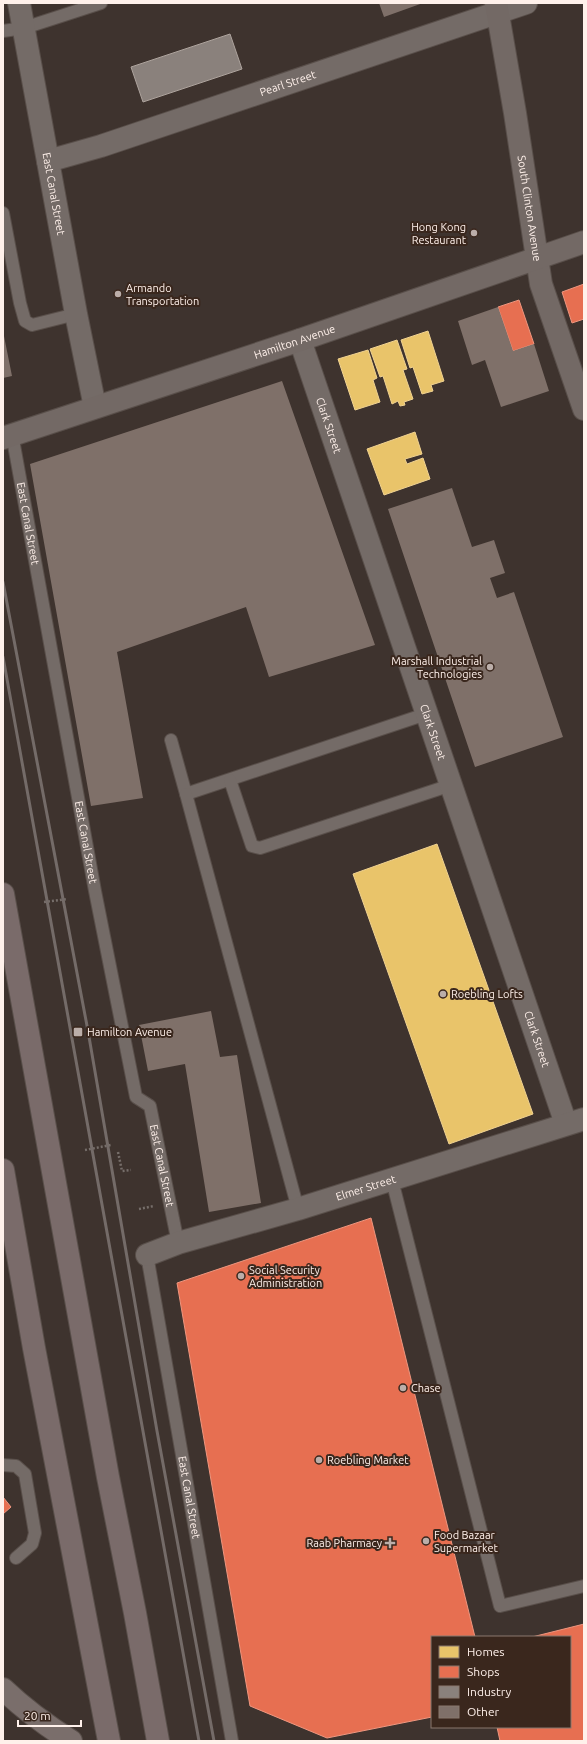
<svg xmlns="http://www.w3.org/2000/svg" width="587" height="1744" font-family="Ubuntu,sans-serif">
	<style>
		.homes { fill: #e9c46a; stroke: #f0d291 }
		.shops { fill: #e76f51; stroke: #ee967f }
		.industry { fill: #8a817c; stroke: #ada39d }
		.building { fill: #7f7069 }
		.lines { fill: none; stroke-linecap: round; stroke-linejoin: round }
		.lane-casing { stroke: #594f4a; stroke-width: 14 }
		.street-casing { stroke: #594f4a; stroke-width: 24 }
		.secondary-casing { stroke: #594f4a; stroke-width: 24 }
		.primary-casing { stroke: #594f4a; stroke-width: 24 }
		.highway-casing { stroke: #594f4a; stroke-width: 24 }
		.path { stroke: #766e6a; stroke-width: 2.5; stroke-dasharray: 2 2; stroke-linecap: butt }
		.lane { stroke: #746b67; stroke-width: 12 }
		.street { stroke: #746b67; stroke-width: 22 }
		.secondary { stroke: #736965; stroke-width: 22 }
		.primary { stroke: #7a6e6b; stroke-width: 22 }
		.highway { stroke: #7a6b6a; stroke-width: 22 }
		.rail { stroke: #746b68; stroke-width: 3 }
		.poi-dot { fill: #bbaea9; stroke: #3a271d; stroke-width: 1.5 }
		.labels { text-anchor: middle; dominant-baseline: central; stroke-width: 4; stroke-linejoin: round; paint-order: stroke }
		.street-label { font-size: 11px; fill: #fff1eb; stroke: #3a271d }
		.poi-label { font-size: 11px; fill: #fff1eb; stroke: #3a271d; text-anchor: start }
	</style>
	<rect width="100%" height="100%" fill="#3e332e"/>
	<path class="homes" d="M428,331l16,50 -13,4 2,6 -11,3 -9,-27 -3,1 -9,-28z
		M397,340l10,29 -4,1 10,29 -9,3 1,3 -5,1 -2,-5 -6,3 -9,-28 -3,1 -10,-28z
		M368,350l9,28 -4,2 7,22 -25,8 -17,-51z
		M415,432l7,22 -17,5 2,5 16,-6 7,21 -46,16 -17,-46z
		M437,844l96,270 -84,30 -96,-270z"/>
	<path class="shops" d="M584,284v35l-12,4 -10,-31z
		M519,300l15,44 -21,7 -15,-44z
		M371,1218l104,419h-43v80l-105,21 -77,-32 -73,-423z
		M3,1497l8,10 -8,7z
		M584,1624v117h-84l-3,-14h73v-90h-38z"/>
	<path class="industry" d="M230,34l12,35 -99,33 -12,-35z"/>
	<path class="building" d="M379,3h44l-39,14z
		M498,307l15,44 21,-7 15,47 -48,16 -16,-47 -13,5 -14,-44z
		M3,331l9,45 -9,2z
		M282,381l93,264 -106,32 -23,-70 -129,45 26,146 -52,8 -61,-342z
		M452,488l20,59 22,-7 11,33 -15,5 7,20 17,-6 49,145 -88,30 -87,-258z
		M211,1011l9,46 17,-2 24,148 -52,9 -24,-148 -37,7 -9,-46z"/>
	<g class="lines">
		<defs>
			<g id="lane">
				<path d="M3,31l21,-3 77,-25"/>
				<path d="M3,213l17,90 5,18 7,4 44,-11"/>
				<path id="s1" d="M12,434l83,457 41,206 14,9 28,137"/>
				<path d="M171,740l15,54 240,-80"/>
				<path d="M230,780l22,66 8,2 191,-63"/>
				<path d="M186,794l112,415"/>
				<path d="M392,1180l108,426 84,-20"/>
				<path id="s2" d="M147,1255l85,486"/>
				<path d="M3,1465l13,1 9,8 10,59 -3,11 -16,14"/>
			</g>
			<g id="street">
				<path id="s3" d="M19,3l57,311 19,93"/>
				<path id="s4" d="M48,161l53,-15 425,-143"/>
				<path id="s5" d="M300,340l266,784"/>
				<path id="s6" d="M147,1255l31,-12 120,-34 286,-90"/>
			</g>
			<g id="secondary">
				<path id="s7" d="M496,3l19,110 26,171 43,125"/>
				<path id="s8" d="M3,438l297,-98 284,-98"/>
			</g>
			<path id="primary" d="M3,1689c21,20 44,37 68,52"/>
			<path id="highway" d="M3,894l105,583 27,136 23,128
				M3,1170l31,178 75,393"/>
		</defs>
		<use href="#lane" class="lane-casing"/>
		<use href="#street" class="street-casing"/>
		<use href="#secondary" class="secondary-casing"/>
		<use href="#primary" class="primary-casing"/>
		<use href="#highway" class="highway-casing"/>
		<path class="path" d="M44,902l23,-3
			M85,1150l26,-5
			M118,1152l4,19 9,-1
			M139,1209l15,-3"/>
		<use href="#lane" class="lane"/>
		<use href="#street" class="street"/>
		<use href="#secondary" class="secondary"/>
		<use href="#primary" class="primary"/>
		<use href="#highway" class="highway"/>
		<path class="rail" d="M3,582l85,449 69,400 57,310
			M3,657l196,1084"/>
	</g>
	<g class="poi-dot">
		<circle cx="474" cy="233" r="4"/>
		<circle cx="118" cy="294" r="4"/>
		<circle cx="490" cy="667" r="4"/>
		<circle cx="443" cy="994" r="4"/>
		<rect x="73" y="1027" width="10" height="10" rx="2"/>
		<circle cx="241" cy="1276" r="4"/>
		<circle cx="403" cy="1388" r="4"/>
		<circle cx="319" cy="1460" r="4"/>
		<circle cx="426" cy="1541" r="4"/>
		<path d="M388 1537h4v4h4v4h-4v4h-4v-4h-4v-4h4z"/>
	</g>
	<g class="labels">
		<g class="street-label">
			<text stroke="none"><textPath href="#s4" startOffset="252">Pearl Street</textPath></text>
			<text stroke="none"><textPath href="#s3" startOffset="194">East Canal Street</textPath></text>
			<text stroke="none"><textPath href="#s7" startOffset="208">South Clinton Avenue</textPath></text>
			<text stroke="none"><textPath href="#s8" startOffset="307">Hamilton Avenue</textPath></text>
			<text stroke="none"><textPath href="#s5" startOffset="90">Clark Street</textPath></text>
			<text stroke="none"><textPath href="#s1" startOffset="91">East Canal Street</textPath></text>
			<text stroke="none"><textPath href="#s5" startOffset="414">Clark Street</textPath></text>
			<text stroke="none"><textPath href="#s1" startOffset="415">East Canal Street</textPath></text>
			<text stroke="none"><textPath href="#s5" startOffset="738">Clark Street</textPath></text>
			<text stroke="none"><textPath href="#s1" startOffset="752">East Canal Street</textPath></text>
			<text stroke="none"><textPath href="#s6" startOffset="229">Elmer Street</textPath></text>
			<text stroke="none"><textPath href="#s2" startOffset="246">East Canal Street</textPath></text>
		</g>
		<g class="poi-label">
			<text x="466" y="227" text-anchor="end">Hong Kong<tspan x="466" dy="13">Restaurant</tspan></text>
			<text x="126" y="288">Armando<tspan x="126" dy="13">Transportation</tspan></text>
			<text x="482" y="661" text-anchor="end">Marshall Industrial<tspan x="482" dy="13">Technologies</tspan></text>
			<text x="451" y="994">Roebling Lofts</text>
			<text x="87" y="1032">Hamilton Avenue</text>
			<text x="249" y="1270">Social Security<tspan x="249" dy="13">Administration</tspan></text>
			<text x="411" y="1388">Chase</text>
			<text x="327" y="1460">Roebling Market</text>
			<text x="434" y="1535">Food Bazaar<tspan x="434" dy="13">Supermarket</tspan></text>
			<text x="382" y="1543" text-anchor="end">Raab Pharmacy</text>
		</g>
	</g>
	<rect width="587" height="1744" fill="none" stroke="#fff1eb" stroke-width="8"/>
	<rect x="431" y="1636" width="140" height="92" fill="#3a271d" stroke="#89786f"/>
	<rect x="439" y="1646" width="20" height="12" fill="#e9c46a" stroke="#89786f"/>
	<text x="467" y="1656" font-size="12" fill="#fff1eb">Homes</text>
	<rect x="439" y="1666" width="20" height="12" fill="#e76f51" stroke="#89786f"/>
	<text x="467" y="1676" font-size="12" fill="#fff1eb">Shops</text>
	<rect x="439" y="1686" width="20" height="12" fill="#8a817c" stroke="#89786f"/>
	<text x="467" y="1696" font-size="12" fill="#fff1eb">Industry</text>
	<rect x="439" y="1706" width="20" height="12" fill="#7f7069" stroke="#89786f"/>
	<text x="467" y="1716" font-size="12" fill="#fff1eb">Other</text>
	<path d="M18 1720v6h63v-6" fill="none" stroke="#fff1eb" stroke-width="2"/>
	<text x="24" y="1720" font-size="12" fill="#fff1eb" stroke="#3a271d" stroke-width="3" paint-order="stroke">20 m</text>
</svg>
